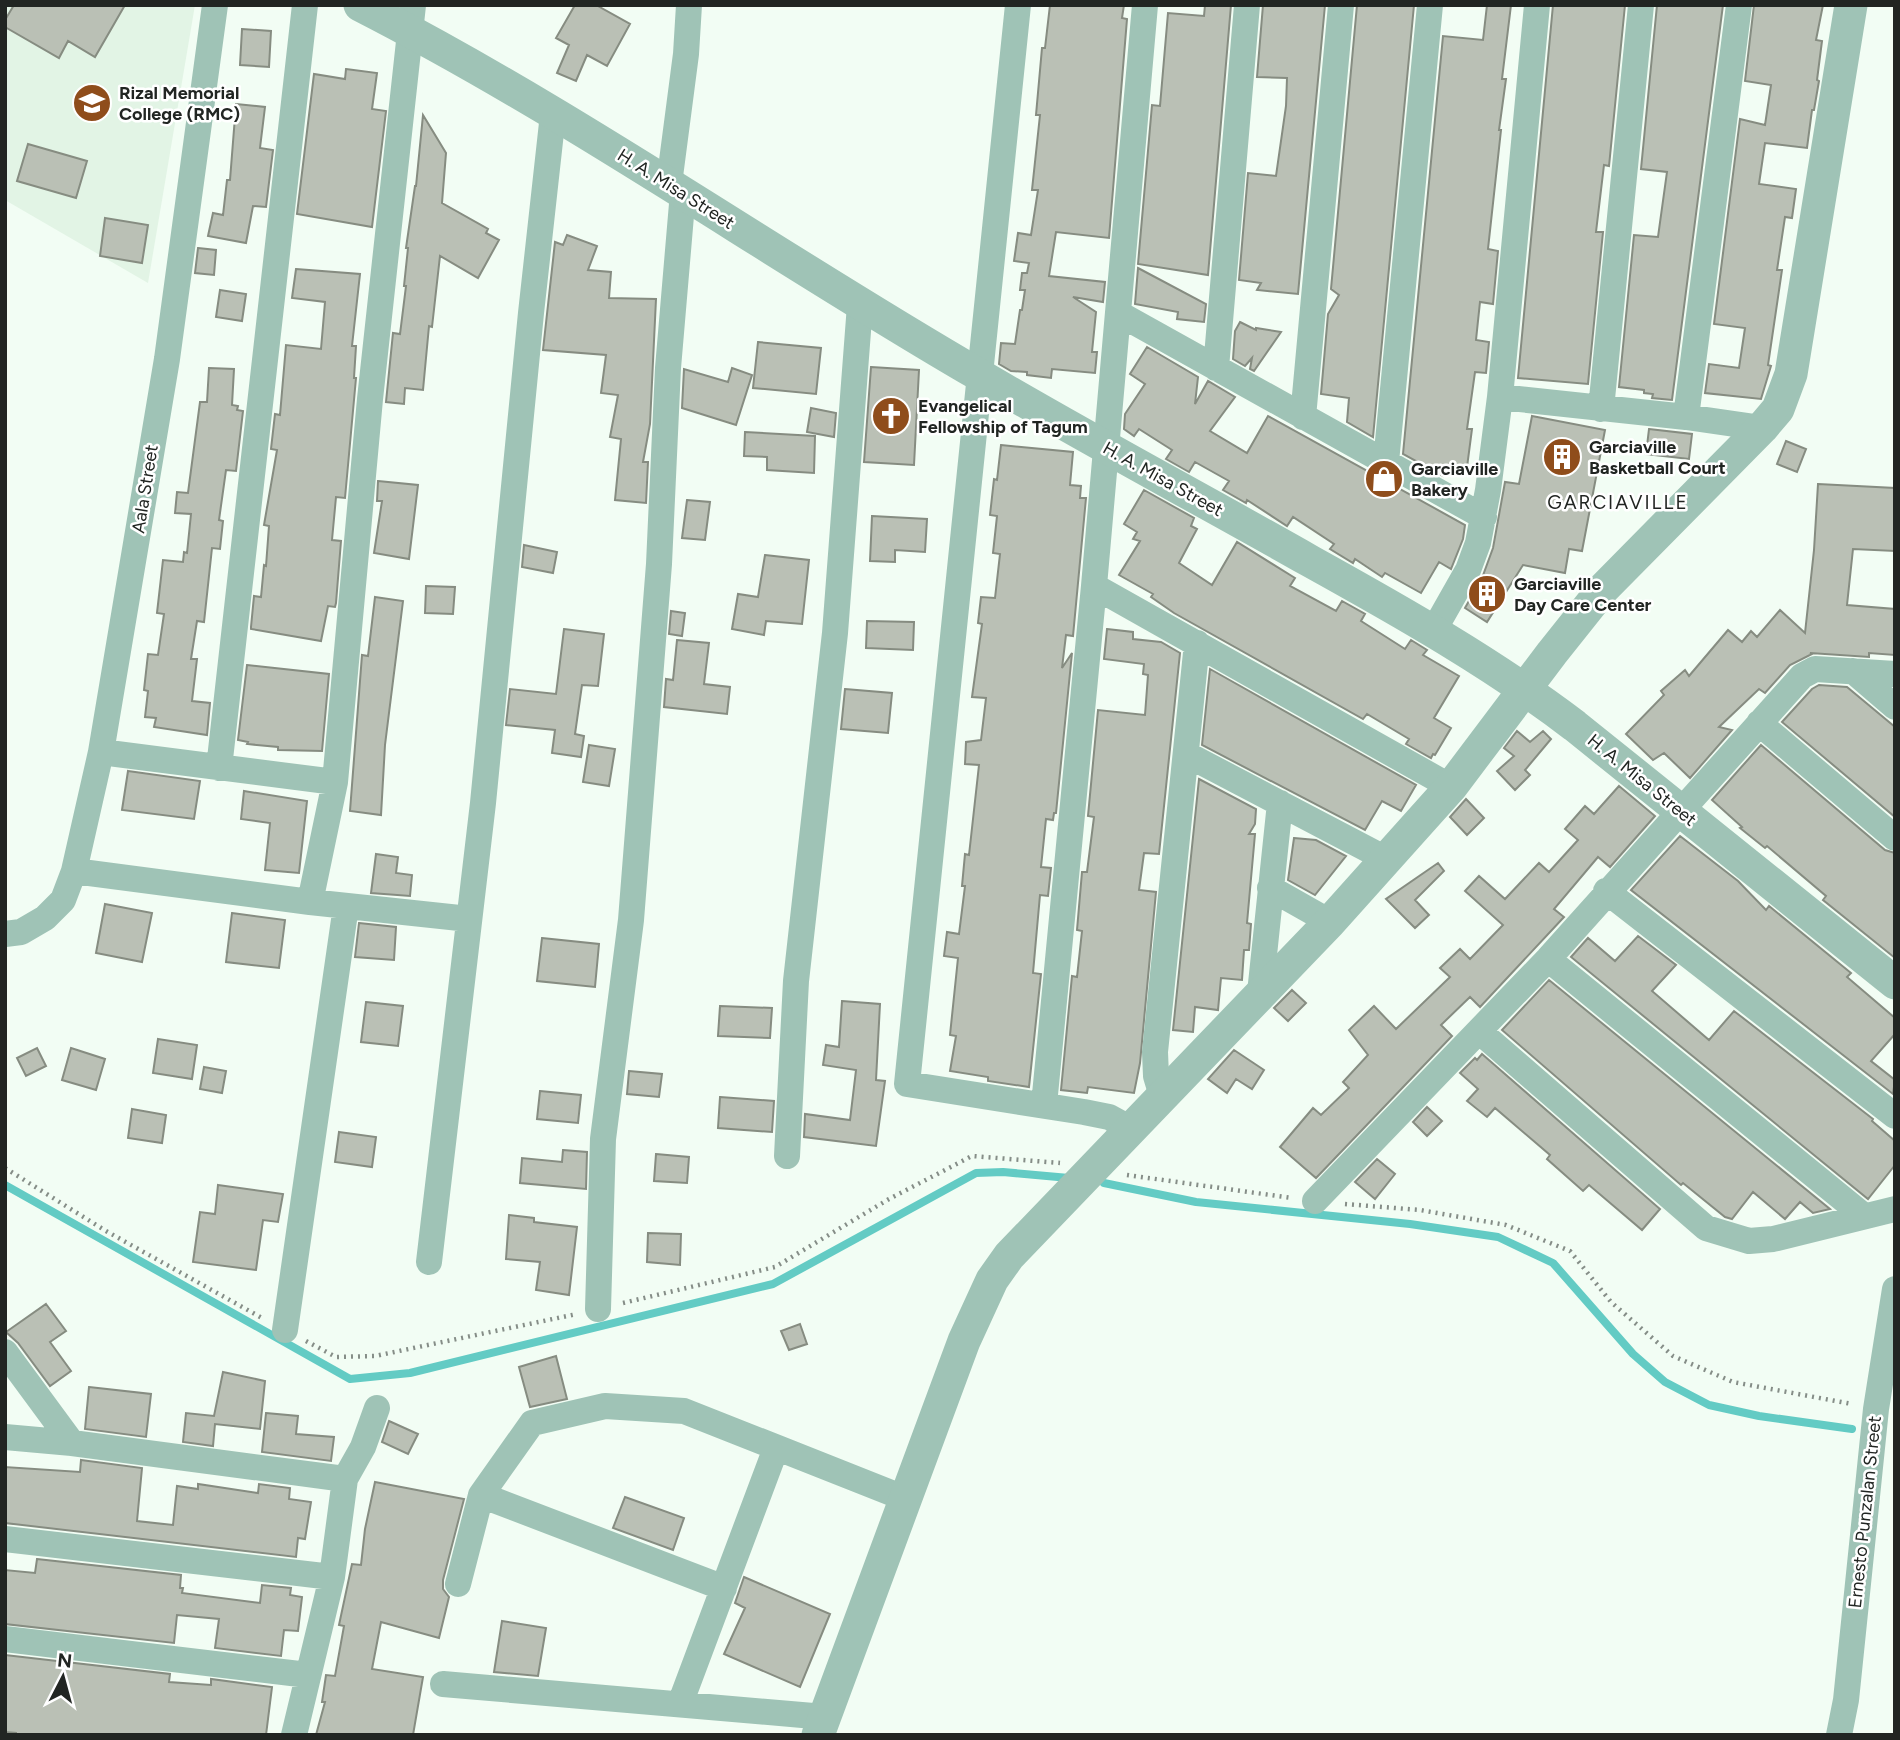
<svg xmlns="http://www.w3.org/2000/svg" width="1900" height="1740" font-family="Figtree,sans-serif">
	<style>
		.built { fill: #e2f4e5 }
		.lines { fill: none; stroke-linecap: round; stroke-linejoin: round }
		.stream { stroke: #63cbc4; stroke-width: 8 }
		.building { fill: #bac0b5; stroke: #868c81; stroke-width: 2 }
		.path { stroke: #858d87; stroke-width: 4.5; stroke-dasharray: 2 5; stroke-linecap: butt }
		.minor { stroke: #9fc3b6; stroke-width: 26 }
		.tertiary { stroke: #9fc3b6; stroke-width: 33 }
		.labels { text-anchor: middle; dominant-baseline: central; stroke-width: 5; stroke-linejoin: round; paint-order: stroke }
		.poi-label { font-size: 18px; font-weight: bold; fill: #212522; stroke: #fff; text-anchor: start }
		.street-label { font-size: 18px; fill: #212522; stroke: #fff }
		.neighbourhood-label { font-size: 19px; letter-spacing: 2px; fill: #212522; stroke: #fff }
	</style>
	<rect width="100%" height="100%" fill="#f2fdf4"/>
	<path class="built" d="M5,5h190l-47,278 -143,-83z"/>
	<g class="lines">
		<path class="stream" d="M1104,1183l92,19 214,22 88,13 55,26 80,91 32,28 44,23 50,11 93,13
			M5,1185l345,194 60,-6 363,-89 203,-111 27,-1 66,6"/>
	</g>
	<path class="building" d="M14,5h111l-30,52 -27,-16 -9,17 -54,-31v-7z
		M575,5h21l34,19 -23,42 -20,-11 -11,26 -19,-8 12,-28 -13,-7z
		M1050,5h74l-2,13 5,1 -18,219 -53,-6 -7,44 56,6 -2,20 -30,-5 23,15 -4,40h5l-2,21 -43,-4 -1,9 -24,-3v-3l-16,-1 -12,-7 2,-21 14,1 5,-34h2l3,-20h-5l2,-17h5l2,-10 -15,-2 4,-28 13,2 7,-45h-6l8,-75h-4l6,-67h3z
		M1205,5h26l-23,270 -70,-11 14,-159 8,1 8,-93 36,3z
		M1263,5h62l-27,289 -41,-4 4,-7 -22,-3 9,-107 28,3 10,-70 1,-28 -30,-1z
		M1357,5h57l-41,432 -26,-15 2,-24 -28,-4 7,-80 11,-19 -8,-6z
		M1487,5h24l-9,74h4l-7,51h2l-13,119 10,2 -5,53 -13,-2 -4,38 13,2 -3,31 -11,-1 -8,57h5l-6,46 -21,-2 -2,3 -40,-22 40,-418 40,4z
		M1553,5h72l-16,161 -5,-1 -8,67h7l-15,152 -70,-6z
		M1657,5h66l-51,395 -20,-2 1,-4 -9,-1v-3l-25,-3 15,-152 24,2 9,-65 -26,-3z
		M1754,5h69l-7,35 6,1 -5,39 2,1 -5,29h-2l-5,38 -42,-5 -6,41 37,5 -4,29 -7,-1 -8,53h5l-14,95 3,1 -10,33 -56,-6 4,-29 30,4 6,-40 -31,-4 26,-205 25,6 6,-40 -26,-4z
		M242,29l29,2 -2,36 -29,-2z
		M346,69l31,4 -5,36 14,2 -14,116 -75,-13 17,-140 31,5z
		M236,104l29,3 -5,41 13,2 -7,57 -13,-1 -7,37 -38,-7 5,-23 10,2 4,-35h3z
		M423,115l23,38 -4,50 46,26 -2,4 13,7 -21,38 -38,-22 -8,71 -3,-1 -6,64 -18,-2 -1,16 -18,-2 7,-69 7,1 6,-48h-2l4,-38h-2l9,-62h1z
		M28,144l59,17 -11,37 -59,-17z
		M105,218l43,7 -6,38 -42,-7z
		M567,235l30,11 -9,24 23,2 -2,26 47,1 -6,125 -7,38h5l-2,41 -31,-3 6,-61 -11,-2 8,-42 -17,-2 5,-38 -63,-5 12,-108 8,3z
		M198,248l18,2 -2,25 -19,-2z
		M1138,268l68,36 -2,18 -27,-3 1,-7 -43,-8z
		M296,269l64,5 -8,72h4l-2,32h2l-11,120 -9,-1 -4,43 9,1 -5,62 -1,4 -7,-1 -7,35 -70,-12v-2l3,-31 7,1 3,-32 2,1 3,-40 -5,-1 13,-75 -6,-1 4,-35 5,1 6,-70 35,4 4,-47 -33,-4z
		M220,290l26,4 -4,27 -26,-4z
		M1240,322l16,8v-2l25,4 -27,39 -4,-2 2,-11 -7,8 -12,-7 2,-28z
		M758,342l63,6 -5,46 -63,-6z
		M1147,347l51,30 -3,27 13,-23 27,16 -25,34 37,22 21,-37 197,109 -2,14 -12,30 -12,-7 -18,31 -36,-20 -3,4 -27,-18 -2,4 -23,-14 4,-5 -41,-27 -6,9 -40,-26 -1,3 -23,-13 6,-9 -34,-19 -6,10 -23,-13 6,-9 -33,-21 -5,7 -10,-7 1,-15 20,-30 -15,-10z
		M871,367l48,3 -5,95 -50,-3z
		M209,368l25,1 -2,36 6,1 -1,4 6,1 -7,60 -10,-1 -7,50 4,1 -3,28 -8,-1 -8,74 -7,-1 -6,38h6l-5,42 18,2 -3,32 -53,-8 2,-9 -11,-1 3,-26 -4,-1 4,-36 10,1 6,-41 -7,-1 6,-53 20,2 1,-10 3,1 4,-39 -16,-1 2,-21 11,1 12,-91h7z
		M732,368l20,7 -16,50 -54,-17 2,-39 44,13z
		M811,408l25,5 -2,24 -27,-5z
		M1532,416l73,14 -23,121 -13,-2 -4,24 -42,-8 -36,57 -22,-14 17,-30 11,-30 12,-66 14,2z
		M1649,429l43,5 -3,25 -43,-5z
		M745,432l70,4 -1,37 -47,-3v-13l-23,-1z
		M1786,441l20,8 -9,23 -20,-8z
		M1001,445l72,7 -3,33 11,1 -1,12h6l-13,138 -7,-1 -4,33 10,-15 -16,160h-2l-1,7 -7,-1 -5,48 10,1 -3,28 -8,-1 -7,78 8,1 -12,113 -41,-6v-4l-38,-6 6,-35 -6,-1 8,-77 -14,-2 3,-24 12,2 6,-48h-3l3,-32 4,1 10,-90 -14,-1 1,-22 15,-2 5,-42 -14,-1 10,-73 -4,-1 3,-26 14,1 5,-44 -7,-1 4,-37 -7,-1 4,-36 3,1z
		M378,481l40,4 -9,74 -35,-6 8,-52h-5z
		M1818,484l77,4v63l-42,-2 -6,56 48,4v46l-26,-2v4l-59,-4 2,1 -22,11 -25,28 -6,-4 -40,38 13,3 -42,48 -26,-25 -11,7 -27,-26 38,-39 -3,-4 24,-21 4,6 39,-46 14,12 9,-11 6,6 23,-27 25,23 9,-83z
		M1144,490l50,28 -3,8 6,3 -18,34 33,22 25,-43 58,36 -5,8 46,25 6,-10 23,13 -4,7 44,28 6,-9 16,10 -4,5 36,21 -25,42 17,10 -16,27 -2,-1 -2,4 -25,-14 3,-5 -42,-25 -4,5 -189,-106 -23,-16 2,-3 -34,-19 21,-34 -7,-2 4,-7 -13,-8z
		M687,500l23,2 -5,38 -23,-2z
		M872,516l55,3 -2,33 -30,-2v12l-25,-1z
		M524,545l33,7 -4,21 -31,-6z
		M765,555l44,5 -7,64 -36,-3 -2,14 -32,-6 6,-35 20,3z
		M426,586l29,1 -2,27 -28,-1z
		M375,597l28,4 -18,144 -4,70 -31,-4 12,-156 6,1z
		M671,611l14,2 -3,23 -13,-2z
		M867,621l47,1 -1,28 -47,-2z
		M564,629l40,5 -6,52 -16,-1 -7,49 9,2 -3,21 -29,-4 3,-23 -49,-5 4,-36 46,5z
		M1107,629l26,3v7l28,3 19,11 -21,201 -15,-1 -5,37 17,2 -16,171 -6,30 -46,-6 -1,6 -26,-3 11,-114 5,1 5,-46 -5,-1 5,-58h5l7,-55 -6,-1 10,-106 47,5 3,-40 -5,-1 1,-10 -40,-5z
		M677,640l32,3 -5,41 26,3 -3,27 -63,-7 2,-28 7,1z
		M247,665l82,9 -7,77 -44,-1v-3l-31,-3 1,-2 -10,-2z
		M1210,669l206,116 -15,26 -19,-10 -17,29 -163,-85z
		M1819,685l28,2 48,40v90l-113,-95 30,-33z
		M845,689l47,4 -4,40 -47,-4z
		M1517,731l13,11 13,-11 8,8 -26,31 5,5 -15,15 -18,-19 17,-15 -10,-8z
		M589,745l26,4 -6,37 -26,-4z
		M1761,745l124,105 10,3v105l-72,-58 3,-4 -59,-50 -2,2 -25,-20 2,-1 -30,-27z
		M128,771l72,10 -6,38 -72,-9z
		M1199,779l57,30 -1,15 -6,10h6l-8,89 4,1 -2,26h-5l-2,30 -21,-2 -3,32 -23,-3 -2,25 -20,-2z
		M1619,786l36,30 -45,51 -12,-10 -44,52 10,8 -84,90 -10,-10 -29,28 11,11 -136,142 -36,-31 33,-39 8,7 28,-27 -6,-6 25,-27 -19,-25 25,-24 22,23 54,-52 -10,-9 20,-19 10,10 33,-34 -38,-34 14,-15 26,23 34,-36 10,9 29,-32 -13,-11 20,-23 9,8z
		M244,791l63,10 -8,72 -34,-3 5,-47 -29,-4z
		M1466,799l18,19 -17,17 -17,-18z
		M1680,836l58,45 28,29 3,-4 82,67 -4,4 48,41v16l-24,27 24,19 -2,14 -262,-204z
		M1294,838l22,2 30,16 -31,39 -27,-15z
		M376,854l22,3 -2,16 16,2 -2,21 -39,-3z
		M1438,863l6,8 -29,29 14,15 -14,13 -29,-29z
		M105,904l47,9 -10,49 -46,-9z
		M232,913l53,7 -6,48 -53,-6z
		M359,923l37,4 -2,33 -39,-3z
		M1638,936l38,29 -24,26 57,49 25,-29 139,108 -1,2 23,20v24l-27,34 -297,-242 17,-19 27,23z
		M542,938l57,6 -4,43 -58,-6z
		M1549,980l281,229 -17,4 -13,-11 -15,17 -32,-27 -21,27 -7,-2 -42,-34 -2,2 -179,-155z
		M1292,990l14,13 -18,18 -14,-13z
		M842,1001l38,3 -4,76 9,1 -9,65 -72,-9 1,-23 45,6 6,-50 -33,-5 3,-20 13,2z
		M366,1002l37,4 -5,40 -37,-4z
		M720,1006l52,2 -2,30 -52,-2z
		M158,1039l39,6 -5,34 -39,-6z
		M37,1048l9,18 -20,10 -9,-18z
		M71,1048l34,11 -9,31 -34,-10z
		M1234,1050l30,20 -12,19 -16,-10 -9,14 -19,-14z
		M1482,1054l178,155 -18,21 -53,-45 -6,6 -36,-32 3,-4 -55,-47 -8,9 -20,-16 11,-12 -18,-16 15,-15 2,2z
		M204,1067l22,4 -4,22 -22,-4z
		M629,1071l33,3 -3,23 -32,-3z
		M540,1091l41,4 -3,28 -41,-4z
		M720,1097l54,4 -2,31 -54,-4z
		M1427,1107l15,14 -15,15 -14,-14z
		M132,1109l34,6 -4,28 -34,-5z
		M339,1132l37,5 -4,30 -37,-5z
		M563,1150l24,2 -1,37 -66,-6 2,-25 40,4z
		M656,1154l33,3 -2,26 -33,-2z
		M1377,1159l18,15 -20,25 -20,-17z
		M218,1185l65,9 -5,28 -15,-2 -7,50 -63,-8 7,-50 15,2z
		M509,1215l25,3v4l43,5 -8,68 -33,-5 4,-28 -34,-3z
		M648,1233l33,1 -1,31 -33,-3z
		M46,1304l20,27 -16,11 21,29 -21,15 -32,-43 -12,-11z
		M800,1324l7,20 -18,6 -8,-19z
		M556,1356l11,43 -37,8 -11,-40z
		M223,1372l42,9 -5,48 -45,-5 -2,22 -30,-4 3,-29 28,3z
		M89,1387l62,7 -5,43 -61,-8z
		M266,1413l32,3 -2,18 38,3 -3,24 -69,-9z
		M389,1421l29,13 -10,20 -26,-12z
		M81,1460l61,8 -5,53 36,4 4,-39 21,3v-5l60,9 1,-9 31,4 -1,11 22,3 -6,37 -7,-1 -2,19 -291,-34v-56l75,5z
		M375,1482l89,17 -21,81v9l6,8 -10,41 -58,-16 -9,47 51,8 -10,58h-97l9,-33h-3l4,-27 9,1 9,-50 -5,-1 13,-61 9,1 4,-36z
		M625,1497l59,21 -11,32 -60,-22z
		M37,1559l144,16 -1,13h3l-1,5 78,10 2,-18 29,3 -1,7 12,2 -4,34 -14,-1 -3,26 -66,-8 4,-29 -42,-4 -3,28 -169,-19v-54l30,3z
		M744,1577l86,37 -30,73 -76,-33 21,-46 -10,-5z
		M502,1621l44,7 -8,48 -44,-4z
		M5,1655l165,19 -1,8 42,3v-6l61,8 -6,48h-250v-2l-11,-1z"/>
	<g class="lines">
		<path class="path" d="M5,1168l101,63 156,87
			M1127,1175l165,23
			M1345,1204l75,6 86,15 64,26 41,51 62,54 60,26 119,22
			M623,1303l152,-36 114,-68 83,-43 88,7
			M306,1341l30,16 39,-1 202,-42"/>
		<path class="minor" d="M1018,5l-111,1079 177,28 25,5 22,12
			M669,184l17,-130 3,-49
			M1118,313l366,204
			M1216,368l31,-363
			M1500,397l186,20 76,11
			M1601,409l40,-404
			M1303,417l38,-412
			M1686,417l53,-412
			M1386,462l44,-457
			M1094,586l357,201
			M1434,630l34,-60 10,-27 10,-53 12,-93 37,-392
			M1853,671l42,36
			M1759,723l136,115
			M101,752l234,30
			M1186,754l200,105
			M219,768l86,-763
			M74,871l236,31 159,17
			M1270,888l60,34
			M1606,891l289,225
			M310,902l25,-120 35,-383 43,-394
			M5,934l16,-2 24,-14 18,-18 11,-29 27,-119 66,-393 48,-354
			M1548,959l316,257
			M1260,993l20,-190
			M1480,1032l226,196 43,13 24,-2 122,-30
			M1162,1096l-6,-20 -1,-24 42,-409
			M1044,1105l50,-519 51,-581
			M787,1156l9,-175 39,-348 25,-328
			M1315,1201l233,-242 254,-283 13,-7 80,5
			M429,1262l54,-459 48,-490 22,-199
			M598,1309l5,-170 28,-219 28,-356 9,-196 15,-176
			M285,1330l61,-424
			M5,1352l67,91
			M5,1437l67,6 273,36
			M481,1495l243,93
			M5,1539l327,38
			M458,1584l23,-89 51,-72 73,-17 79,5 220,87
			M5,1639l303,36
			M443,1684l382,33
			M680,1704l96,-256
			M294,1735l38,-158 13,-98 18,-32 14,-39
			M1839,1735l7,-35 30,-291 19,-120"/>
		<path class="tertiary" d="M360,5c213,109 409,248 616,368 110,65 223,125 334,188 92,51 182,102 265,165l320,257
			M818,1735l146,-394 28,-61 17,-24 321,-334 121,-135 101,-134 51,-64 159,-161 16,-19 13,-35 60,-369"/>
	</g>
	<defs>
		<symbol id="university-disc" viewBox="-11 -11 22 22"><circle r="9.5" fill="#8f4d1b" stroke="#fff"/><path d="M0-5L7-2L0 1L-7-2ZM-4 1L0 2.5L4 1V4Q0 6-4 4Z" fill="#fff"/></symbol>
		<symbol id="church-disc" viewBox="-11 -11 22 22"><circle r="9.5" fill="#8f4d1b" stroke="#fff"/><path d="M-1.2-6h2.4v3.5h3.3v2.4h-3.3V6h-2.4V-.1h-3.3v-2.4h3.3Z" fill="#fff"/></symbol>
		<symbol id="building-disc" viewBox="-11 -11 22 22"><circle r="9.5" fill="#8f4d1b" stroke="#fff"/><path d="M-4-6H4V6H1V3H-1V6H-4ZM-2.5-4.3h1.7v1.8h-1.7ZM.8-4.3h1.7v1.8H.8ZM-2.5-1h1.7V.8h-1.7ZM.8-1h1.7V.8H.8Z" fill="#fff"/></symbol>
		<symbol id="shop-disc" viewBox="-11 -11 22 22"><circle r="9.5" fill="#8f4d1b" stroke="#fff"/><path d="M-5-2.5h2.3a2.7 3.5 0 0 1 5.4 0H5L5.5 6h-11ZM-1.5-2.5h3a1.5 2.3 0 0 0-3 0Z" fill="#fff"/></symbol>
	</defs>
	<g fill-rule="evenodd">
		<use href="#university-disc" x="70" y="81" width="44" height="44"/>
		<use href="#church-disc" x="869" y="394" width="44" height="44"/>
		<use href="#building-disc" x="1540" y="435" width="44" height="44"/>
		<use href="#shop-disc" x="1362" y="457" width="44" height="44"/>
		<use href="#building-disc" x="1465" y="572" width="44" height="44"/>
	</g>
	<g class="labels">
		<g class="poi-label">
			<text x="119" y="93">Rizal Memorial<tspan x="119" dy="21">College (RMC)</tspan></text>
			<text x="918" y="406">Evangelical<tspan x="918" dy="21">Fellowship of Tagum</tspan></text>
			<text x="1589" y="447">Garciaville<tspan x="1589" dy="21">Basketball Court</tspan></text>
			<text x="1411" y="469">Garciaville<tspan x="1411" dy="21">Bakery</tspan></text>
			<text x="1514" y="584">Garciaville<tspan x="1514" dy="21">Day Care Center</tspan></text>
		</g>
		<g class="street-label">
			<text transform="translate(676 189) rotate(32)">H. A. Misa Street</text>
			<text transform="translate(1163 479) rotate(29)">H. A. Misa Street</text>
			<text transform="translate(145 489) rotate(-81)">Aala Street</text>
			<text transform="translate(1642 780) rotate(39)">H. A. Misa Street</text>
			<text transform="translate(1865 1512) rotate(-84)">Ernesto Punzalan Street</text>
		</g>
		<g class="neighbourhood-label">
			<text x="1618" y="502">GARCIAVILLE</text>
		</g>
	</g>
	<rect width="1900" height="1740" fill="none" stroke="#212522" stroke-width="14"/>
	<g transform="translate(63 1677) rotate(6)" stroke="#ffffff" stroke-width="5" paint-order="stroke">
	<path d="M0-5L12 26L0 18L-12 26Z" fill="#212522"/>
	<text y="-10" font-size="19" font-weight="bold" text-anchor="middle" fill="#212522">N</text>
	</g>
</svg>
